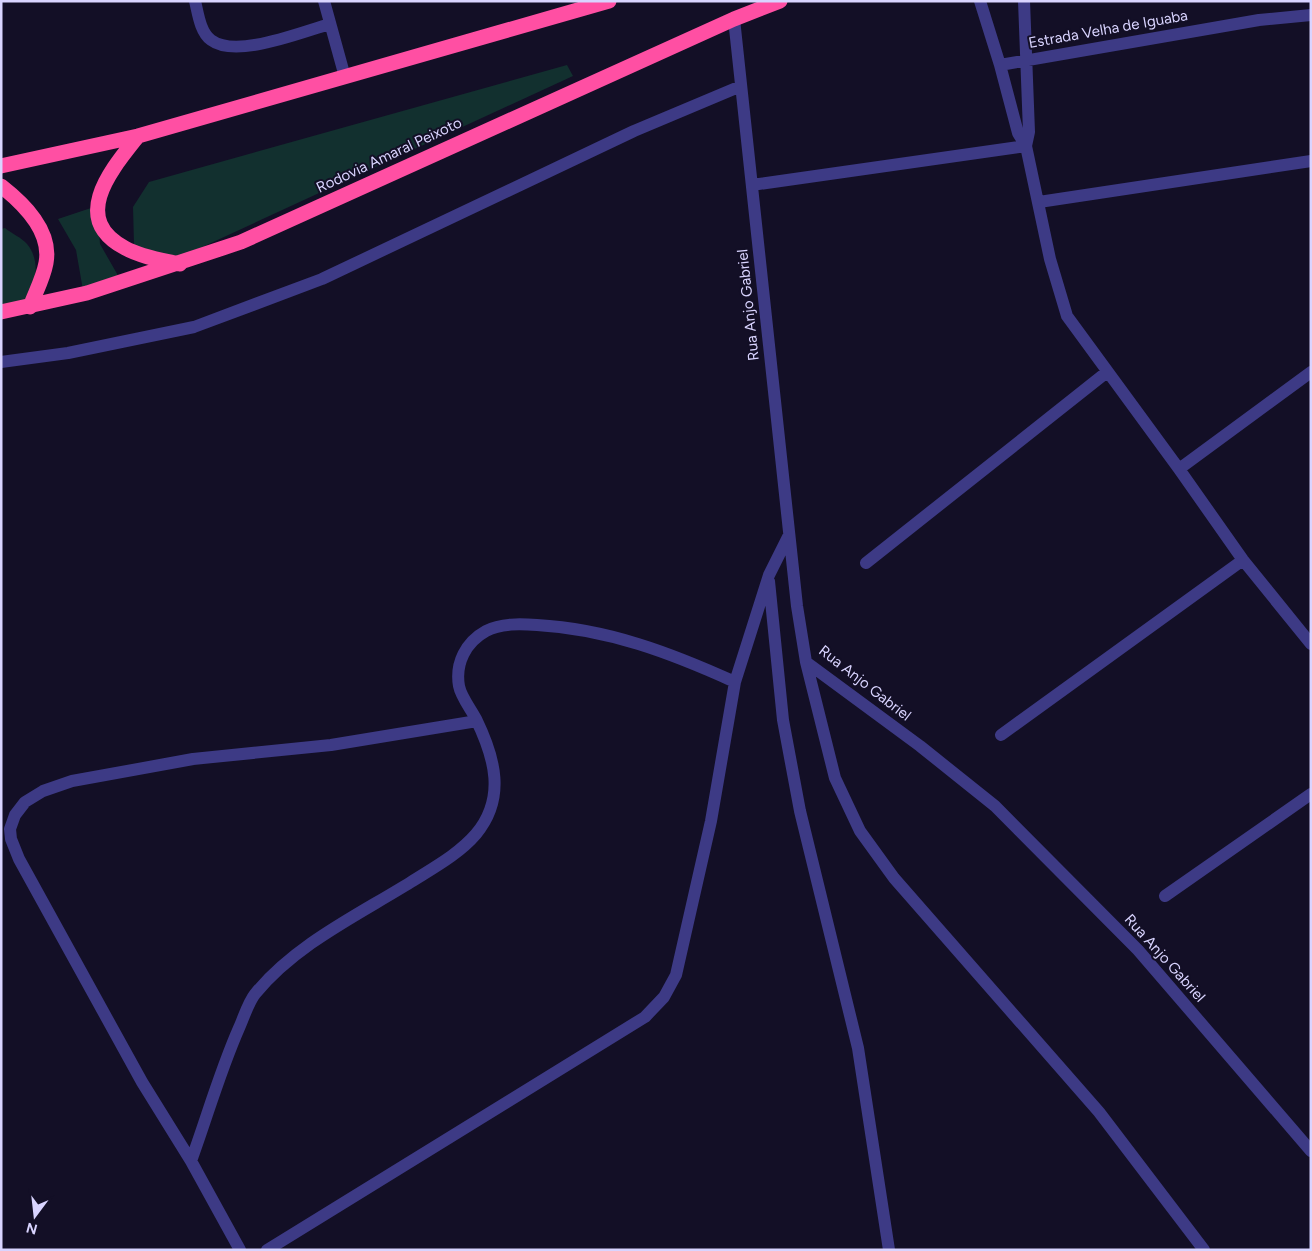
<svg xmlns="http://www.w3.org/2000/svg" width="1312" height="1251" font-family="Figtree,sans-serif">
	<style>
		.green { fill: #12302f }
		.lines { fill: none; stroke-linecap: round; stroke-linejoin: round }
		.minor { stroke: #3d3a85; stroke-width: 12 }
		.highway { stroke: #ff4fa3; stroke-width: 15 }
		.labels { text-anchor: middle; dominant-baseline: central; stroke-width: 4; stroke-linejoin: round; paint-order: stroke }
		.street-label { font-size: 15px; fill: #d9d4ff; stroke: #130f26 }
	</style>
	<rect width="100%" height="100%" fill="#130f26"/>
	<path class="green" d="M567,65l6,11 -399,184 -23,-6 -17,-10 -1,-37 16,-25z
		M97,206l3,38 20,35 -37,11 -7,-40 -18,-31z
		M5,228c6,5 17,10 22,16 15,18 8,44 -2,61l-24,3v-79z"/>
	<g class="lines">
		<path class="minor" d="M195,1c3,12 5,31 16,39 25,19 90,-8 119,-16
			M324,1l21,76
			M980,1l20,64 18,68 8,13 24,113 17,57 112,153 64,91 68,84
			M1024,1l5,131 -3,14
			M734,19l63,587 9,56 114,84 75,60 143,144 173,201
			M1000,65l259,-45 52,-5
			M752,185l274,-39
			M1039,202l272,-41
			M1,362l67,-9 126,-26 128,-48 312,-148 107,-45
			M1179,469l132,-97
			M866,563l241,-191
			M769,581l14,139 17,91 58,237 31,202
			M806,662l29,116 25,53 34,47 205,234 105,138
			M1001,735l242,-175
			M1165,896l146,-102
			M191,1161c16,-44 29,-90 48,-133 5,-11 9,-25 16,-34 41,-50 103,-79 156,-112 22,-14 48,-28 65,-48 30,-36 19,-76 0,-115 -5,-10 -15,-22 -17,-33 -4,-23 7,-44 27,-55 15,-8 35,-7 51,-6 71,4 134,28 198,57
			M240,1250l-49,-89 -49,-79 -123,-223 -8,-20 -1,-10 5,-14 10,-13 18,-11 29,-10 121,-22 138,-14 146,-24
			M267,1250l378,-233 19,-20 12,-22 35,-154 24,-139 34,-107 20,-40"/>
		<path class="highway" d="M138,136c-26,33 -69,82 -13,112 16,9 37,12 55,16
			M1,166l137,-30 471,-135
			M1,186c23,18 51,45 45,77 -3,16 -11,30 -16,44
			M1,312l86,-19 154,-51 493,-223 46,-18"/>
	</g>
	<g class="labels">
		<g class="street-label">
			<text transform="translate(1108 29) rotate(-10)">Estrada Velha de Iguaba</text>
			<text transform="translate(389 155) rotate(-25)">Rodovia Amaral Peixoto</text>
			<text transform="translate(748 305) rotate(-96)">Rua Anjo Gabriel</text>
			<text transform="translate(865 683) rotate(38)">Rua Anjo Gabriel</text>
			<text transform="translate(1165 958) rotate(48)">Rua Anjo Gabriel</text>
		</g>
	</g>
	<rect width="1312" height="1251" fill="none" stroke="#d9d4ff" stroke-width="5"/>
	<g transform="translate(35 1216) rotate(195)" stroke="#130f26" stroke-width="4" paint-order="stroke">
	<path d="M0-4L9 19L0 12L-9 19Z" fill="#d9d4ff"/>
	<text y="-8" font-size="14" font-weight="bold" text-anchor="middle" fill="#d9d4ff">N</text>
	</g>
</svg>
